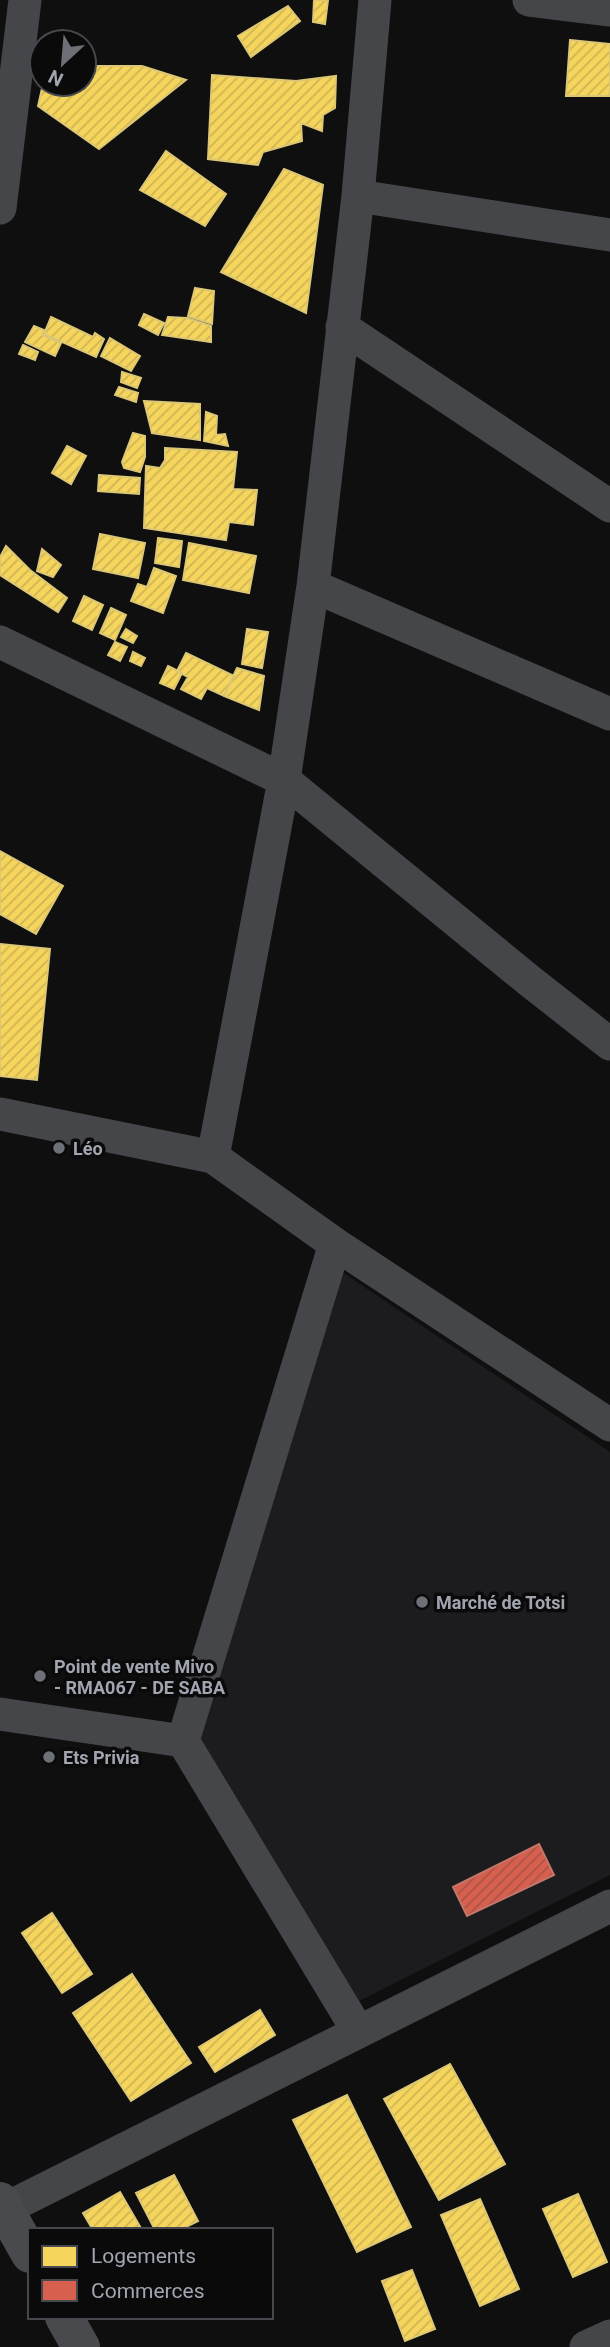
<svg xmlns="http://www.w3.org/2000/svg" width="610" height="2347" font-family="Roboto,sans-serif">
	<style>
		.built { fill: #1c1c1e }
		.homes { fill: url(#homes-hatch); stroke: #dcc775; stroke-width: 2 }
		.shops { fill: url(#shops-hatch); stroke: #c6756b; stroke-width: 2 }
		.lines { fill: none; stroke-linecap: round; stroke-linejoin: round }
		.minor { stroke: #454649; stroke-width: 33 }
		.secondary { stroke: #494a4e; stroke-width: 38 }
		.poi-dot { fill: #6e7078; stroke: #0a0a0b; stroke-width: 2.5 }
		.labels { text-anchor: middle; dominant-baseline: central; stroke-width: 7; stroke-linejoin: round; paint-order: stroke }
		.poi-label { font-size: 18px; font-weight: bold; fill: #a1a5b0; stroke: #0a0a0b; text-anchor: start }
	</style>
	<defs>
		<pattern id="homes-hatch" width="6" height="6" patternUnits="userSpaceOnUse" patternTransform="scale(1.75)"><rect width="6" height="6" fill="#f6d55c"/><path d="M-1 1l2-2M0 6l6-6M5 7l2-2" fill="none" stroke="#ceb454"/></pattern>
		<pattern id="shops-hatch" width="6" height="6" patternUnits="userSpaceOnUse" patternTransform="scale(1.75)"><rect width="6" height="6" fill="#d6604d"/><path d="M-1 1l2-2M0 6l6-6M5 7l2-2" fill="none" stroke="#ac5447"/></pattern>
	</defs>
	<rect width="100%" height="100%" fill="#0f0f10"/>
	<path class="built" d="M342,1272l268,180v423l-257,129 -167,-251z"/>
	<path class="homes" d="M314,0h14l-3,24 -12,-2z
		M288,6l12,15 -49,36 -13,-21z
		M570,40l40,4v52h-44z
		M84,66h58l44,14 -87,69 -61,-43 5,-22h41z
		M212,75l84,6 40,-5 -1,32 -12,7 -1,16 -21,-8 1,18 -39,11 -5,13 -50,-6z
		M166,151l60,43 -21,32 -65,-36z
		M284,169l39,16 -17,128 -85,-41z
		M195,288l19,3 -2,33 -24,-8z
		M144,314l20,9 -6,12 -19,-10z
		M51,317l42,20 2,-4 9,6 -8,18 -52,-23z
		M168,317l19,1 24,8v16l-49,-7z
		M34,326l10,4 -2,5 19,8 -6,13 -30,-14z
		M110,338l30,18 -9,15 -30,-15z
		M23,345l15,7 -3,8 -16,-6z
		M122,372l19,6 -4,10 -16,-6z
		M119,387l19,6 -2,9 -21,-7z
		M144,401l56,3v36l-48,-7z
		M206,412l11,4 -1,19 9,-1 3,12 -24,-5z
		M133,433l12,3v21l-5,15 -16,-4 -2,-6z
		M67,446l19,10 -15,28 -19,-11z
		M165,448l72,4 -4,37 24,1 -4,35 -24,-3 -3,18 -82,-12 2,-62 14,2 5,-8z
		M99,475l41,3 -1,16 -41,-3z
		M100,534l45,9 -7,35 -45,-9z
		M158,538l24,3 -3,26 -24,-4z
		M189,543l67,13 -7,37 -66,-13z
		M6,546l24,24 37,28 -9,14 -58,-37v-18z
		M42,549l19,16 -8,12 -16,-6z
		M154,568l22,8 -13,37 -32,-12 7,-17 9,3z
		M84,596l19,9 -11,25 -19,-9z
		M111,608l15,7 -11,25 -15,-7z
		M126,629l11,7 -4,7 -12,-6z
		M247,629l21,3 -6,36 -20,-4z
		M115,642l12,5 -7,14 -12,-6z
		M133,652l12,6 -4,8 -11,-5z
		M186,653l48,23 -10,20 -17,-8 -6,11 -20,-10 7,-12 -11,-6z
		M168,666l14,7 -8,16 -14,-6z
		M237,668l27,8 -5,34 -35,-14z
		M0,851l63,35 -27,48 -36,-20z
		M0,944l50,5 -13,131 -37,-4z
		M52,1913l40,61 -30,19 -40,-60z
		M132,1974l59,89 -60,38 -58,-88z
		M260,2010l15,25 -60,37 -16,-25z
		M450,2064l55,100 -66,36 -55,-101z
		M347,2095l64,132 -54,25 -64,-132z
		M174,2175l24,46 -18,9h-25l-19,-37z
		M120,2192l22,38h-49l-10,-17z
		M578,2194l29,68 -34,15 -30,-68z
		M480,2199l39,90 -39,17 -39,-91z
		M412,2270l23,59 -30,12 -23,-60z"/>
	<path class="shops" d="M539,1844l15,31 -87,41 -14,-29z"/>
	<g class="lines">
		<path class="minor" d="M529,0l81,10
			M358,196l252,39
			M0,208l25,-208
			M342,327l268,179
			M313,586l297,128
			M0,642l284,138 247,202 79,62
			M0,1114l213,43 122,87 275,181
			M213,1157l71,-377 29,-194 45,-390 17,-196
			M0,1714l183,27 175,290
			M183,1741l152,-497
			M5,2209l605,-303
			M586,2347l24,-11"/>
		<path class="secondary" d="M0,2201l30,53
			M64,2317l17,30"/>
	</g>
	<g class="poi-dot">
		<circle cx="59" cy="1148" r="7"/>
		<circle cx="422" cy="1602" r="7"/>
		<circle cx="40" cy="1676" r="7"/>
		<circle cx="49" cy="1757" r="7"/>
	</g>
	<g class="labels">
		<g class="poi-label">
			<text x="73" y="1148">Léo</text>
			<text x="436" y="1602">Marché de Totsi</text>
			<text x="54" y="1666">Point de vente Mivo<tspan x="54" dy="21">- RMA067 - DE SABA</tspan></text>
			<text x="63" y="1757">Ets Privia</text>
		</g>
	</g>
	<rect x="28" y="2228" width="245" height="91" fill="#0a0a0b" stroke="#46484d" stroke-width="2"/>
	<rect x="42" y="2246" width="35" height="21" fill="#f6d55c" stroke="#46484d" stroke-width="2"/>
	<text x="91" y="2263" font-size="21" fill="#a1a5b0">Logements</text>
	<rect x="42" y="2280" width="35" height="21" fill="#d6604d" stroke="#46484d" stroke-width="2"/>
	<text x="91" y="2298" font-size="21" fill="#a1a5b0">Commerces</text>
	<g transform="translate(63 63) rotate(206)"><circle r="33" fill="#0a0a0b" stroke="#46484d" stroke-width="2"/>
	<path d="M0-5L12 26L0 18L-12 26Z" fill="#6e7078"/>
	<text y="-10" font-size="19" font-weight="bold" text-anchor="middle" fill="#a1a5b0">N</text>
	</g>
</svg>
